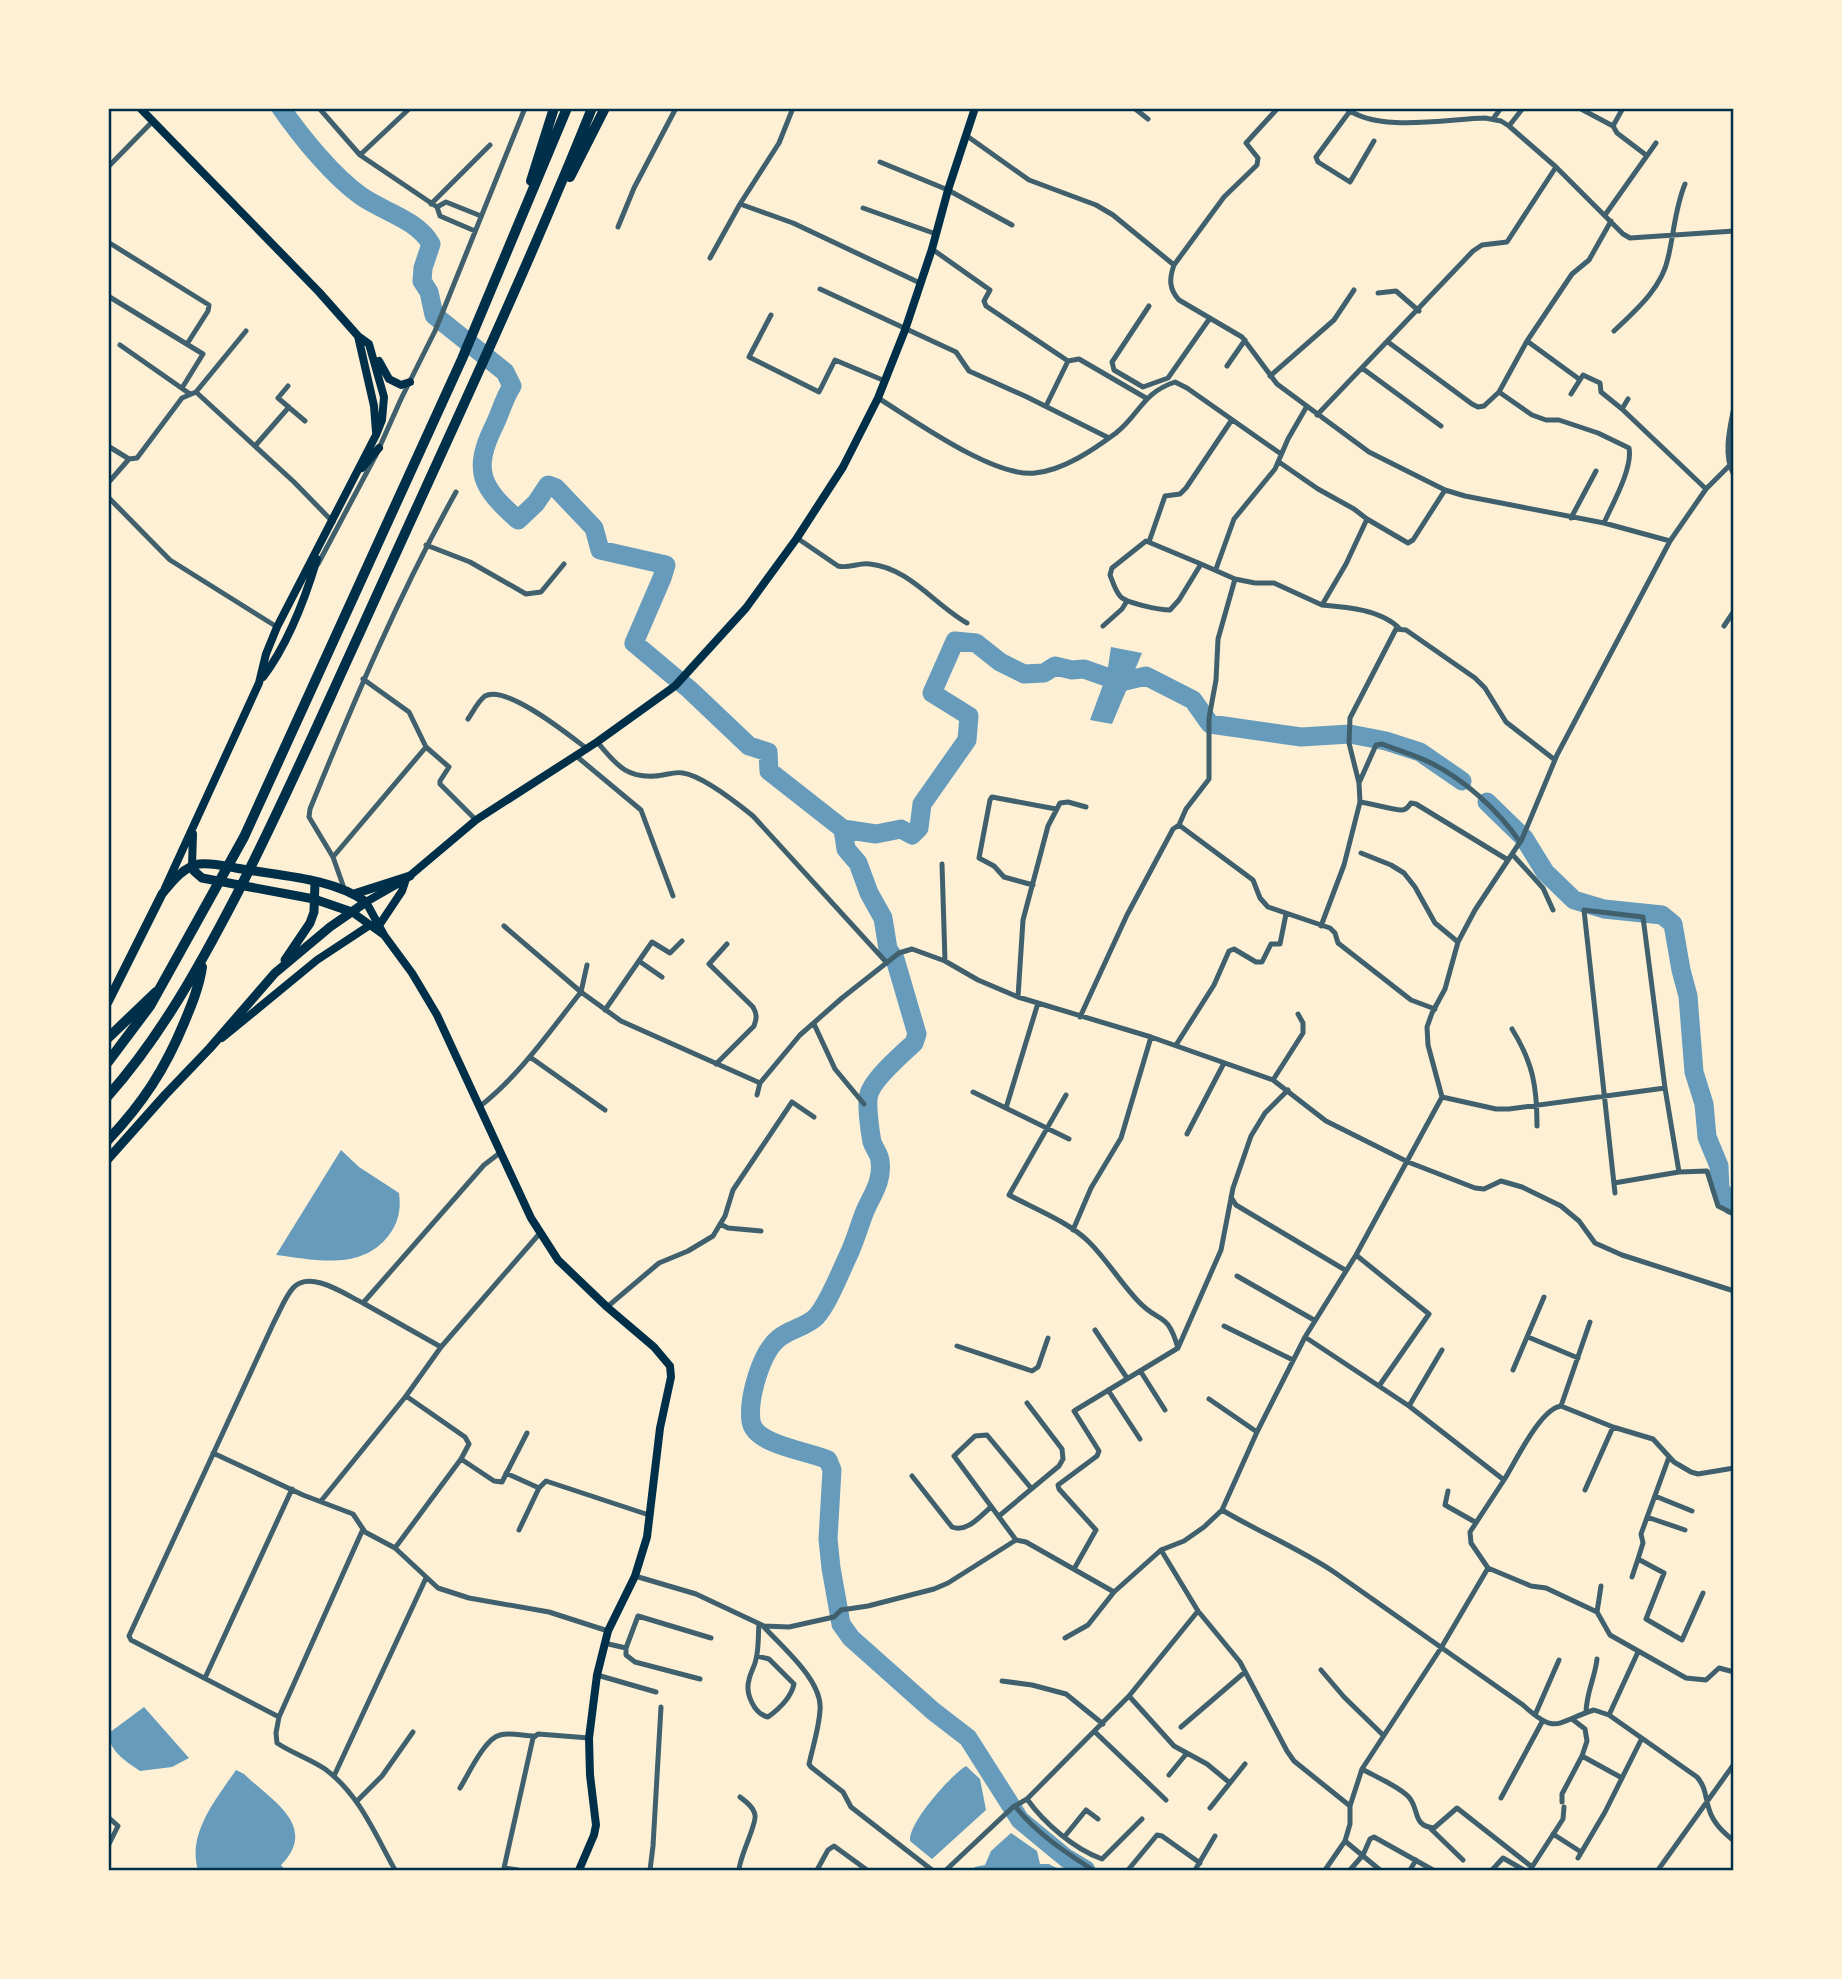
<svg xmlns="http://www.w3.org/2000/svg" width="1842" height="1979" font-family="Montserrat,sans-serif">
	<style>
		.water { fill: #669bbc }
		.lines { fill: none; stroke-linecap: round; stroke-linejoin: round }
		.river { stroke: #669bbc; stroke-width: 19 }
		.minor { stroke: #3f606c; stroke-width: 5 }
		.tertiary { stroke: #3f606c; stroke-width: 7 }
		.secondary { stroke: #003049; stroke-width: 8 }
		.primary { stroke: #003049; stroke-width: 9 }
		.motorway { stroke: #003049; stroke-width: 10 }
		.neatline { fill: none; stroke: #003049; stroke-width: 2.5 }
	</style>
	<rect width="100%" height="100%" fill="#fdf0d5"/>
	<path class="water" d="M1111,647l31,6 -30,71 -22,-4 17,-46z
		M341,1150l18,17 40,26c2,15 0,29 -10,42 -27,36 -73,25 -113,20z
		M144,1707l45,51 -17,9 -32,4c-13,-9 -32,-20 -31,-38z
		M966,1766l14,13 6,31 -54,49 -22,-18c-2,-18 41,-66 56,-75z
		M236,1770l8,4c28,27 75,52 37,91l4,5h-87c-11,-36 18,-71 38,-100z
		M1011,1833l26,18 3,13h9l11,6h-89l4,-3 10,-2 6,-14z"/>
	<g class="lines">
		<path class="river" d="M281,108c21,30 52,68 80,88 23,16 57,24 70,48l-8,24 -1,13 7,11 5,23 71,57 7,14c-8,12 -11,26 -18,40 -22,45 -13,61 24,94l18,-17 12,-18 8,3 38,40 6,22 66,15 -4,13 -28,65 56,47 59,56 19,6 1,19 74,58 33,5 25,-5 11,6 7,-7 3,-24 45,-64 2,-24 -37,-23 23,-52 21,2 24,19 24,12 20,-1 11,-7 17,4 12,-1 37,13 25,-6 47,24 17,24 91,13 49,-3 36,7 34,11 42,29
			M1487,802l37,36 21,34 29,28 30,9 58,6 11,9 8,46 7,26 6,76 10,32 3,33 12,29 1,23 12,17
			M843,829l3,20 12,14 11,30 14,25 5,31 4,6
			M895,959l22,75 -3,9c-12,11 -41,36 -45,51 -3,9 1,38 3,48 2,6 8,13 8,19 3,20 -8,34 -15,50 -6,15 -10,31 -17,45 -8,17 -20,48 -32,61 -10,10 -26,12 -37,21 -18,14 -31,60 -28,83 3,24 57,30 77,39l4,10 -4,69 3,29 10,56 10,14 82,73 35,27 52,82 46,38 20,12"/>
		<path class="minor" d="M319,108l41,47 77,52
			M1134,108l14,11
			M1346,108c31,25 101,11 139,10l16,3 8,5 47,41 67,67 7,4 104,-7
			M1581,109l32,17 4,7 29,22
			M1350,111l-34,46 2,5 32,20 24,-41
			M1493,119l8,-11
			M1509,126l14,-18
			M1613,126l10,-18
			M967,136l62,44 67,25 17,10 61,50c-5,14 -5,24 5,35l63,37 35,47 92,68 76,38 20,6 139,27 66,18
			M360,155l50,-47
			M880,162l68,28 64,35
			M108,167l45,-46
			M431,204l59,-59
			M740,204l53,19 127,60
			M437,207l9,-5 35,14
			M437,207l3,9 35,15
			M863,208l73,26
			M1605,215l51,-72
			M618,227l16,-39 42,-80
			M108,242l101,63 -1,6 -21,33
			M932,249l58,41 -6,11 2,5 82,55
			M710,258l30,-54 39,-61 14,-35
			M1174,265l50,-68 33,-32 1,-7 -12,-15 32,-35
			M820,289l136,63 13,19 58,26 82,41
			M1378,293l18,-2 23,20
			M108,296l95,58 -21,34
			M1149,306l-37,56 2,8 29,17 25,-9 42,-60
			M771,315l-22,42 70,35 16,-32 50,21
			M1614,331c21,-20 48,-43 54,-73 6,-25 7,-50 17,-74
			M1527,341l52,38
			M1388,342l84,62 6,3 6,-1 15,-14 28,-51 45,-67 17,-14 22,-39
			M120,345l70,49
			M1227,366l18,-26
			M1362,368l79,58
			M1270,376l64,-56 20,-30
			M288,386l-10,12 27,23
			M196,392l50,-61
			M1499,392l33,23 14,5h13l39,13 31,15c4,20 -17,57 -25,75
			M1571,394l12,-19 17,8 1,9 21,17
			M878,398c36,22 116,80 157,75 29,-3 58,-23 81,-40 24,-19 26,-40 59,-51l12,6 94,66
			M1628,399l-6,10 84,80
			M1046,406l22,-45 11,-2 67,39
			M1317,415l156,-164 9,-6 25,-3 49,-75
			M108,446l21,13 8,-1 45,-60 14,-6 98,90 39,40
			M255,446l34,-39
			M1279,462l39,27 36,20 13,10 41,24 5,-3 32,-50
			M108,483l21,-24
			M108,497l62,63 107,67
			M1571,518l25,-47
			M797,538l41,28c11,3 21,-4 32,-2 39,4 65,41 97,59
			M1149,542l16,-46 15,-2 6,-6 45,-67
			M426,545l44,17 56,32 15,-2 23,-28
			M318,564l58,-109 25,-56 34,-68 90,-223
			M1201,564l-55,-23 -34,27 -2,7c3,7 5,15 10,21 5,7 40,14 50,14l9,-10 22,-36 34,15 20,4h19l48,22 24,-41 21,-45
			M1216,569l18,-50 41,-50 13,-30 19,-33
			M1322,605c26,2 60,5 78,24
			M1103,626l19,-17 5,-8
			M1724,626l10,-15
			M363,679l46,33 17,35 23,20 -9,14v3l36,36
			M468,719c5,-7 10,-18 17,-23 21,-12 84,39 101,52
			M597,742c19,21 27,36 58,34 9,0 19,-5 28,-3 19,3 54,30 70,43l134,147
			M575,755l66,55 32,86
			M1359,783l17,-38 6,-1c15,6 32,11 47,18 35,17 69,48 91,80
			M1360,802l-1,-19 -10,-40 1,-25 46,-89 10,1 69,48 10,10 21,34 49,38
			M1179,825l7,-16 23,-30v-61l7,-38 2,-41 17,-60
			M1361,853l30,12 13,8 11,14 20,36 23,19
			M1512,854l31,34 10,22
			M333,857l93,-110
			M942,864l3,97
			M1033,885l-29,-8 -10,-11 -15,-8 11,-58 2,-3 64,12
			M345,891l-12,-34 -24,-40 1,-8c44,-108 89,-215 146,-317
			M504,926l77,66 6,-27
			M1321,926l23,-61 16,-63c10,1 37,9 42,8 3,0 7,-4 9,-7l5,1 92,56
			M639,961l23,16
			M1018,997l5,-77 25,-94 12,-23 8,-1 18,5
			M605,1010l47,-68 18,11 12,-12
			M1080,1017l47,-102 46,-86 6,-4 74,55 7,18 8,9 62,21 5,5 3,10 73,57 24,9
			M814,1024l21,45 29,35
			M1512,1029c21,34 25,57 25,97
			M1176,1045l38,-60 15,-34 5,-2 22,13h6l9,-18h9l6,-30
			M530,1057l75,53
			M716,1064l38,-38c3,-8 3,-12 -1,-19l-44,-43 18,-20
			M1273,1080l30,-47v-10l-5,-9
			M973,1092l96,47
			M757,1095l3,-12
			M1066,1095l-57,100c24,13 60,27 80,47 18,18 31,40 49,59 21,23 29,9 40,47
			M1442,1097l54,12h13l156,-21
			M479,1107c41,-32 70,-75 102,-115l40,29 139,62 40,-48 42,-37 57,-45 13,-4 33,12 33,19 40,17 133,40 122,43 53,41 82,41 67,26 9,1 17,-8 21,6 39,19 18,15 16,22 27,12 112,36
			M1006,1108l32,-105
			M1187,1134l37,-71
			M1614,1183l65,-11
			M1615,1193l-31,-283 59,7 22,171 14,84 28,-1 11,35 16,8
			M1231,1197l5,8 109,65
			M720,1224l8,4 33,3
			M1073,1230l18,-42 30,-50 30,-101
			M1356,1255l73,59 -50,72
			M1237,1276l77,44
			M363,1303l78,44
			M607,1307l52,-44 29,-12 25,-15 12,-20 8,-26 59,-88 22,15
			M1224,1326l69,34
			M1095,1330l32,48
			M1305,1337l104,69 95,74 -34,52 1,11 17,25 43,18 15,2 51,24 13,23 76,43 20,2 13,-12 15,4
			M1528,1337l50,21
			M957,1346l75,25 6,-4 10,-29
			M1513,1370l31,-73
			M1141,1372l24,38
			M1108,1390l32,49
			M1209,1399l48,33
			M1409,1406l33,-56
			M1561,1406l29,-84
			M213,1453l90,42 50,19 12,18 30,16 43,40 31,10 80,14 59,19
			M1669,1457l-28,77 2,9 -5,16 26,14 -18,46 36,21 21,-47
			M461,1459l33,22 8,1 25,-49
			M506,1473l33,15 7,-7 103,34
			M912,1476l40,51c15,6 28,-11 39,-20
			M1504,1480c12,-19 36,-71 57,-74l52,21 40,12 21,23 17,10 7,2 36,-6
			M1585,1490l28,-63
			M1448,1491l-3,14 30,17
			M1655,1496l37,15
			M321,1501l85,-105 35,-49 99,-114
			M1222,1510c37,22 76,38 112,62l189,133c34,31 33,17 71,5l15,5 88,62c9,10 8,20 12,32 4,14 14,23 25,32
			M999,1516l60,-50 4,-7 -1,-10 -35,-46
			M1647,1517l38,13
			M519,1530l20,-42
			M1016,1540l-62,-84 21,-20 12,-1 44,53
			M395,1548l66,-89 8,-15 -4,-7 -59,-41
			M1161,1550l37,61 42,51 47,89 7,10 56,45
			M1074,1569l22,-39 -37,-41 -1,-4 39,-29 2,-5 -25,-40 104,-63 43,-98 12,-62 18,-52 14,-23 23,-23
			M635,1576l61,18 68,32 25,1 45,-10 7,-7 27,-4 66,-17 14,-6 68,-43 10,2 88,50 47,-42 23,-9 20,-14 18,-17 35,-78 48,-95 51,-82 86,-158 -14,-52 -1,-18 5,-14 13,-24 13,-47 17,-32 47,-71 35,-84 113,-214 36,-52 24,-24
			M1632,1577l6,-18
			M1597,1612l4,-26
			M764,1627c18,20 59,54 56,83 -1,18 -7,36 -11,54l2,3 32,25 8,15 81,63
			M1065,1638l23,-13 26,-33
			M604,1643l22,5
			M757,1656l12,3 25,25c-3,14 -15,25 -26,33 -14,-3 -23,-24 -19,-37 1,-7 6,-14 7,-21 3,-11 2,-24 3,-35
			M1321,1670l23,27 39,38
			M597,1675l59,17
			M205,1678l87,-189
			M700,1679l-65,-17 -9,-7v-7l12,-32 73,22
			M1002,1681l30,4 34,9 37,30
			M1129,1696l45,50 33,18 23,19
			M1586,1713c0,-20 9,-35 11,-54
			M1535,1715l24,-55
			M1609,1715l29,-63
			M279,1717l84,-188
			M1181,1727l64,-55
			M1095,1732l71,68
			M1582,1756l40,22
			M1362,1769c12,7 43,20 49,31 8,13 3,26 23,28l23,-20 75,59 31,-48 1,-12
			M1169,1775l18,-22
			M334,1776l92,-198
			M460,1788c8,-13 25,-50 40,-53 10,-3 24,1 34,1
			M1501,1798l41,-76
			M1027,1799c17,24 47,50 75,60l40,-40
			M357,1801l25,-25 31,-44
			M1562,1802v-8l20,-38 5,-15 -2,-12 -13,-10
			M1015,1806c21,27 50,46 78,64
			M1210,1808l35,-44
			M108,1817l10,9 -10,20
			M1431,1829l32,31
			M1553,1834l28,18
			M1065,1836l21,-26 12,9
			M1345,1841l35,29
			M1578,1858l27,-46 36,-72
			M395,1870c-20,-36 -36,-76 -70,-101 -15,-10 -33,-16 -48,-26l-1,-10 3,-16 -148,-77 -2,-4 145,-314c6,-11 11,-25 19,-34 17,-19 53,7 70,15l121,-138 17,-13
			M518,1870l-14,-2 29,-130 5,-4 51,4
			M650,1870l3,-24 8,-139
			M739,1870c1,-15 18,-46 16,-55 -1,-8 -10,-14 -15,-18
			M817,1870l11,-20 6,-4 33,24
			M946,1870l67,-63 14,-8 102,-103 69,-85
			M1128,1870l29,-35 5,1 38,27
			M1195,1870l20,-34
			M1325,1870l20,-29 5,-17v-18l12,-37 79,-121 47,-80
			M1350,1870l13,-15 7,-16 4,-2 59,33
			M1410,1870l6,-10
			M1492,1870l11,-12 21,12
			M1658,1870l76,-106"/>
		<path class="tertiary" d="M1734,412c-4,20 -9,43 0,61"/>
		<path class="secondary" d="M140,108l179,184 39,44 11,8 15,53 -2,23 -6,15 -99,192 -11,27 -7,29 -94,205
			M358,336l16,70 2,26
			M379,361l10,18 12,6 9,-3
			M362,468l17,-20
			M263,677c25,-33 42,-78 54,-118
			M192,866l1,-32
			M352,912l32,23
			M380,924l22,-33 4,-12
			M222,1038l95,-78 53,-35
			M579,1870l15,-35 2,-10 -6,-50 -1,-37 8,-63 11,-44 27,-55 12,-39 13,-109 11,-51 -1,-11 -16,-19 -47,-40 -49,-47 -27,-42 -94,-203 -25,-42 -28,-38 -18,-33 40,-23 70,-59 121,-78 78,-56 71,-78 51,-70 46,-71 35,-69 27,-68 27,-81 16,-59 27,-82"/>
		<path class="primary" d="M192,866l2,5 8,7 112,21 38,13
			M354,894l56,-18
			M285,960l25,-37 4,-11 1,-30
			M108,1002l54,-108c10,-12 21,-27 37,-30 14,-2 29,3 43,5 40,7 90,9 124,33l-36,25 -55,46 -65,75 -45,47 -57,64"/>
		<path class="motorway" d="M570,177l35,-69
			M531,181l23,-73
			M108,1038l48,-46
			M108,1062l42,-56 94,-169 218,-478 105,-251
			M108,1096c53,-60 91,-129 128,-200 45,-87 84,-177 125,-266 78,-173 160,-345 231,-522
			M108,1140c35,-37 57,-71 76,-117 8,-19 15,-36 18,-56"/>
	</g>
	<rect width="1842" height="1979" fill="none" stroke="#fdf0d5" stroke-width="220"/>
	<rect x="110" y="110" width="1622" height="1759" class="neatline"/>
</svg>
